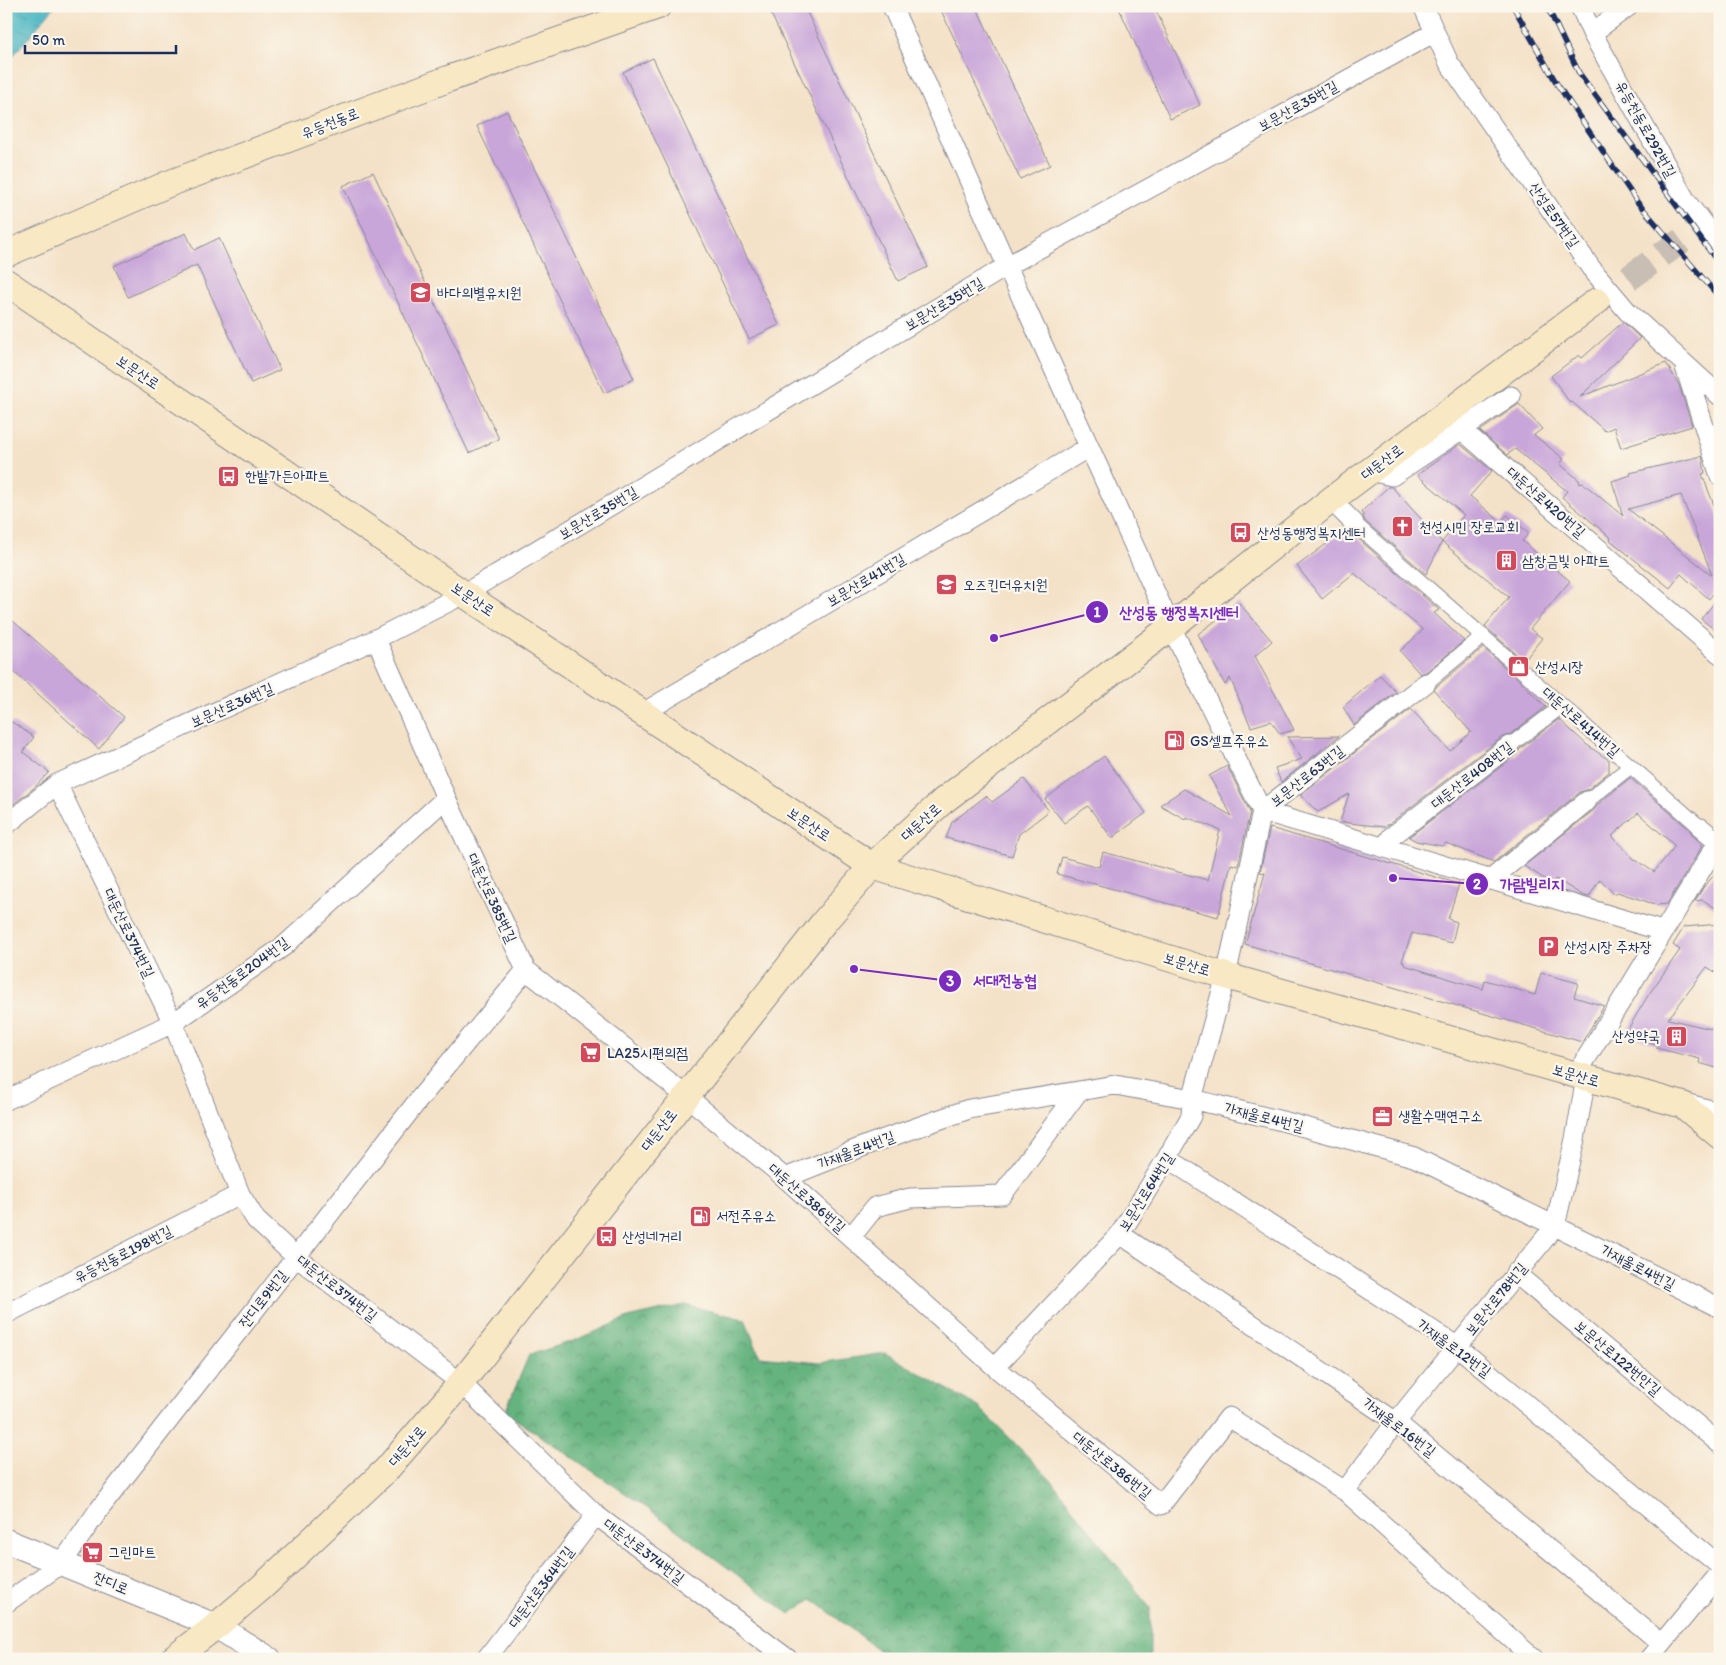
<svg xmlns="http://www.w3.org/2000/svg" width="1726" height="1665" font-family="Itim,'Poor Story',sans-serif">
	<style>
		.forest { fill: url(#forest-crowns); stroke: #40716e }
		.water { fill: url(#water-ripples); stroke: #317290 }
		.building { fill: #c9a6d9; fill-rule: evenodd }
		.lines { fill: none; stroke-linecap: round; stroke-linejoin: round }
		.secondary-tunnel { stroke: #c9beb3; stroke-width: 26; stroke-dasharray: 26 13; stroke-linecap: butt }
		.pedestrian-casing { stroke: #888893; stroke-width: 16 }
		.minor-casing { stroke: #888893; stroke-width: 21 }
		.tertiary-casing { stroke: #888893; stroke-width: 26 }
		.secondary-casing { stroke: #888893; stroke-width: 28 }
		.pedestrian { stroke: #fff; stroke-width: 14 }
		.minor { stroke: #fff; stroke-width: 19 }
		.tertiary { stroke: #fff; stroke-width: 24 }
		.secondary { stroke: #f8e8c3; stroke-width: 26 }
		.rail-casing { stroke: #1b2f5e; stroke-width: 5.5 }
		.rail { stroke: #fbf7ec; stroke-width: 4; stroke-dasharray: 11; stroke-linecap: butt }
		.labels { text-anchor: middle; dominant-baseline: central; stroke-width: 4.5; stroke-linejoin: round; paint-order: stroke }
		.street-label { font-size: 15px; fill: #1b2f5e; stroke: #fbf7ec }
		.poi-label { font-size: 15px; fill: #1b2f5e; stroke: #fbf7ec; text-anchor: start }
		.leader { fill: none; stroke: #7b2cbf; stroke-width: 2 }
		.callout-dot { fill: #7b2cbf; stroke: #fbf7ec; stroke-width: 2 }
		.mark-label { font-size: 15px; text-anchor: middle; font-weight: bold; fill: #fff }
		.callout-label { font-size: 16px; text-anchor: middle; font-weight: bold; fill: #7b2cbf; stroke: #fbf7ec; stroke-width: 4.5; stroke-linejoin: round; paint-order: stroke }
	</style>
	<defs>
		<pattern id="forest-crowns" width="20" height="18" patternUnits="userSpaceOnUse" patternTransform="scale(1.25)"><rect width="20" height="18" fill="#65b37e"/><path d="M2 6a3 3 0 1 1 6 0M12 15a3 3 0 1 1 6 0" fill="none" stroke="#52926a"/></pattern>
		<pattern id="water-ripples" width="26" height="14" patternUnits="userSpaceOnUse" patternTransform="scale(1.25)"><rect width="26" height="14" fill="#47b5c1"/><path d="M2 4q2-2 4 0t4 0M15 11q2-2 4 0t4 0" fill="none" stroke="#3a94a0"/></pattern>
	</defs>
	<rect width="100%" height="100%" fill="#fbf7ec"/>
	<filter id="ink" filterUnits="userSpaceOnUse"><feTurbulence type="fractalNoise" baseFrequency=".02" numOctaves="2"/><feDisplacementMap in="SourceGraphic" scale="10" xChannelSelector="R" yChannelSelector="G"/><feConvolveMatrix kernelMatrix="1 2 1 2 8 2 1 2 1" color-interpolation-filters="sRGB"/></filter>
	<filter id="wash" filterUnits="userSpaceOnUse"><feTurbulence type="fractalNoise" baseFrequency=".0096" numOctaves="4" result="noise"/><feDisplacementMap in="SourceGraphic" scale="20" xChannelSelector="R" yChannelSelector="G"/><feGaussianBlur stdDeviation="1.12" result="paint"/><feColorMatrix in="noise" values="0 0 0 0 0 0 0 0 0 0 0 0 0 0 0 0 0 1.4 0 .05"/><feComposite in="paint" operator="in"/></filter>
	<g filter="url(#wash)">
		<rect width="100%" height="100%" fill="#f4e2c8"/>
		<path class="forest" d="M685,1305l60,14 15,38 59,6 66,-10 95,55 71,72 99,128v51h-260l-78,-60 -22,15 -140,-104 -145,-98 24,-57 47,-15 52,-22z"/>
		<path class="water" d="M6,6h49l-49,58z"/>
		<g id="blocks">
			<path class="building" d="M788,6h16l124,261 -30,14 -127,-267z
				M939,6h37l74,159 -30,14z
				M1118,6h36l46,99 -30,14z
				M653,58l126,267 -30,14 -126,-267z
				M507,111l127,268 -30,14 -127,-267z
				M373,172l126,267 -30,14 -126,-267z
				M186,233l8,17 25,-12 61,132 -29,13 -54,-118 -69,32 -14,-31z
				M1623,322l17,16 -60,59 86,-34 13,22 13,41 -71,22 -7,-21 -9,4 -33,-29 -2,1 -19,-27 28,-21 3,3z
				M1519,404l23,25 -8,6 30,24 -4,5 19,16 1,4 3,-1 40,33 -11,-35 19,-6 -1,-2 72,-17 3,17 -3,1 18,47v71l-3,-3 -8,10 -28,-25 -11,14 -60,-48 1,-2 -49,-41 5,-6 -52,-42 -8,6 -27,-24zM1681,495l31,80 -84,-66z
				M1460,444l32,27 -22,25 31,26 6,-7 22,18 -7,8 48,40 -40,48 12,9 -18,23 -39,-35 24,-29 -67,-55 22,-27 -47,-40z
				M1388,487h4l50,55 -16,32 -61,-53 -2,-6 -2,-3z
				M1345,530l8,4 86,76 -5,3 30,28 -38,31 -6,2 -20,-23 23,-21 -69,-57 -32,26 -25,-33z
				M1720,596v38l-19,-15z
				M1239,603l33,38 -17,15 39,74 -14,4 -9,-13 -20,6 -21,-49 -5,7 -27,-51z
				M6,615l118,102 -25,32 -93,-84z
				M1483,648l32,28 31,31 -37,28 -7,2 -117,90 -45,-5 9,-28 -31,18 -18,-17 111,-86 39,42 21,-19 -37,-42 3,-4z
				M1380,675l16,17 -42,33 -11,-18z
				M1559,719l28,26 22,15v12l-22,18 -7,2 -86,70 -48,-19 -4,3 -26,-5 -7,-4 107,-82 4,-6z
				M12,722l22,15 -11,15 26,20 -14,15 -29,23v-80z
				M1339,736l-58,46 -6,-14 27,-9 -15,-22z
				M1104,756l42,57 -34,25 -24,-32 -24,17 -19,-24z
				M1227,766l23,46 -12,54 -7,-2 -13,53 -161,-43 5,-17 37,10 4,-15 105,28 12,-50 -34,-13 -1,2 -25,-14 24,-16 48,27 -23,-40z
				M1630,778l60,52 3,6 8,7v5l-34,56 -10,1 -40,-13 -2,3 -15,-16 -11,18 -7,-2 -26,-16 -5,4 -27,-17 70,-56 4,-6zM1638,813l37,33 -21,26 -20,-13 -22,-23z
				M1024,779l25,32 -30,23 -7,22 -66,-18 6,-16 34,-26 6,6z
				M1270,828l189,56 -11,35 9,3 -5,21 -40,-10 -10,28 2,1v3l79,24 2,-9 50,15 6,-22 37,10 -4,14 30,9 -22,36 -337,-98 20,-71 -5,-1z
				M1720,868v43l-17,-11 -8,1 8,-13z
				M1720,924v51l-13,-8 -39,52 52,12v38l-21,-6 1,-4 -44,-11 2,-3 -33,-11 24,-40 31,-44 -7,-5 11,-18z"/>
		</g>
	</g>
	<g filter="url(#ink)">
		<use href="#blocks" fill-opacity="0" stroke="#888893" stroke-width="1"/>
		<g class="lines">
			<path class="secondary-tunnel" d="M1597,301l123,-88"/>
			<defs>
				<path id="pedestrian" d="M1354,523l347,305
					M1426,683l57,-47
					M1509,746l53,-40
					M1587,801l44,-35"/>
				<path id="minor" d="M892,6l115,260 164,361 91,184 400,120
					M1423,6l26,57 142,205 37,44 92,84
					M1580,6l12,27 94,168 34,45
					M1592,33l37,-27
					M1684,364l36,112
					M1462,430l258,224
					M1370,471l22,5 119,-80
					M1331,500l23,23
					M376,639l70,159 80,172 160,126 99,82 210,189 166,138 68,-88 116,74 189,168
					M643,713l446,-266
					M57,784l116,239 67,171 16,26 40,37 165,126 135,132 192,144
					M6,825l51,-41 319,-145 88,-45 543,-328 428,-234
					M1701,828l19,16
					M1385,848l6,-11 118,-91
					M1490,880l97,-79
					M1576,1075l144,-236
					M6,1100l167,-77 111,-77 162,-148
					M1167,1158l291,189 262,219
					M785,1178l82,-33 102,-36 146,-24 77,14 94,23 128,35 141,69 165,82
					M1120,1234l276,188 265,221
					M851,1237l24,-30 35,-9 92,-3 76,-103
					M1515,1273l205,171
					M6,1314l234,-120
					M995,1367l125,-133 47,-76 24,-42 1,-17 34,-123 36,-165 164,-128
					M1345,1491l51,-69 159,-196 20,-87 11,-61
					M6,1603l56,-40 36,-52 318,-408 110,-133
					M486,1659l110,-144
					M1649,1659l71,-86"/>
				<path id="tertiary" d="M1683,1105l37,10
					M6,1541l210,85 53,33"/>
				<path id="secondary" d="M6,254l162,-70 280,-105 210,-73
					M6,282l458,312 408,272 354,110 457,129 37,31
					M173,1659l43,-33 46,-39 124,-117 75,-87 363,-461 48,-56 71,-65 228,-174 160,-127 266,-199"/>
			</defs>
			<use href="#pedestrian" class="pedestrian-casing"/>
			<use href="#minor" class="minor-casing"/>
			<use href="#tertiary" class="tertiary-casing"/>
			<use href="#secondary" class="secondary-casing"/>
			<use href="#pedestrian" class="pedestrian"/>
			<use href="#minor" class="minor"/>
			<use href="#tertiary" class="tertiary"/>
			<use href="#secondary" class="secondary"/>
			<defs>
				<path id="rail" d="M1513,6l44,78 81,119 82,95
					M1547,6l32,67 141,192"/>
			</defs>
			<use href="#rail" class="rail-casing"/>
			<use href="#rail" class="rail"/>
		</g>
	</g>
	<defs>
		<symbol id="school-square" viewBox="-11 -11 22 22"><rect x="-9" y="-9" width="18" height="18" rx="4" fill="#d1495b" stroke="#fbf7ec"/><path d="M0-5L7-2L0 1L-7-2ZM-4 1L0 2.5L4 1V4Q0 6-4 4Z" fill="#fff"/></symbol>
		<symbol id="bus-square" viewBox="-11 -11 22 22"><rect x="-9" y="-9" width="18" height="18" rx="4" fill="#d1495b" stroke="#fbf7ec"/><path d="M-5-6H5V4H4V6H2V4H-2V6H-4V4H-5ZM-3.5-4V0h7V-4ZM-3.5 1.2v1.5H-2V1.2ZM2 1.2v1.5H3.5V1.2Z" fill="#fff"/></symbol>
		<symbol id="church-square" viewBox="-11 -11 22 22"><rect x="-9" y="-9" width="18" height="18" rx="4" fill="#d1495b" stroke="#fbf7ec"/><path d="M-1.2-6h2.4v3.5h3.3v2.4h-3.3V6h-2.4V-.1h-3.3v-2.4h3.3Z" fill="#fff"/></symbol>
		<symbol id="building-square" viewBox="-11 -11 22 22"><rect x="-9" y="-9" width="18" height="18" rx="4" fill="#d1495b" stroke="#fbf7ec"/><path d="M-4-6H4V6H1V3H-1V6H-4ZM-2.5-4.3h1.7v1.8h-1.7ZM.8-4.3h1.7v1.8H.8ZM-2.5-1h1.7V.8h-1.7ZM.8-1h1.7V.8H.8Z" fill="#fff"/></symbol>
		<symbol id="shop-square" viewBox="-11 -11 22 22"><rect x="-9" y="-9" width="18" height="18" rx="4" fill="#d1495b" stroke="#fbf7ec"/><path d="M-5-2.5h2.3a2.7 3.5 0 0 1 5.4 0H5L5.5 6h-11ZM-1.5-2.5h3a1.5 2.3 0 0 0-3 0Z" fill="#fff"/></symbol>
		<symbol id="fuel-square" viewBox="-11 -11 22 22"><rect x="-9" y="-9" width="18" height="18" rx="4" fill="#d1495b" stroke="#fbf7ec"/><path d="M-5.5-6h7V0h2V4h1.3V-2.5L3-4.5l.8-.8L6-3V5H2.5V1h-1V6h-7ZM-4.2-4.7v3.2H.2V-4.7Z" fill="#fff"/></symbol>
		<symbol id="parking-square" viewBox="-11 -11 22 22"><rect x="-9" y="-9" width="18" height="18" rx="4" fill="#d1495b" stroke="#fbf7ec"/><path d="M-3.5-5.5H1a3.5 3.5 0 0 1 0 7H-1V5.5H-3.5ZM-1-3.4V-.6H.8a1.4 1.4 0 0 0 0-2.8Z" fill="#fff"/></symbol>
		<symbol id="supermarket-square" viewBox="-11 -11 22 22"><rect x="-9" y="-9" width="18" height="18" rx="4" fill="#d1495b" stroke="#fbf7ec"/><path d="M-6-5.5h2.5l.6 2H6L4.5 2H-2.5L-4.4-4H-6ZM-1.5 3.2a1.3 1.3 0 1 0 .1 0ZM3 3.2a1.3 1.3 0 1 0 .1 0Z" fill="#fff"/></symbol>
		<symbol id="office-square" viewBox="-11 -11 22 22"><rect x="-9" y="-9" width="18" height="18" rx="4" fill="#d1495b" stroke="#fbf7ec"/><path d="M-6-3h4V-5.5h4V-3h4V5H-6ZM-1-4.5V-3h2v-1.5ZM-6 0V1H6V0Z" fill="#fff"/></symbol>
	</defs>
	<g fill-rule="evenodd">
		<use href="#school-square" x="408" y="280" width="25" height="25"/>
		<use href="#bus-square" x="216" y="464" width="25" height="25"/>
		<use href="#church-square" x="1390" y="514" width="25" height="25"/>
		<use href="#bus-square" x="1228" y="520" width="25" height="25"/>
		<use href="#building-square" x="1494" y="548" width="25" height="25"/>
		<use href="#school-square" x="934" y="572" width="25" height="25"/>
		<use href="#shop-square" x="1506" y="654" width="25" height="25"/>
		<use href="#fuel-square" x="1162" y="728" width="25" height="25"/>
		<use href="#parking-square" x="1536" y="934" width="25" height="25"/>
		<use href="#building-square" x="1664" y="1024" width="25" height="25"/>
		<use href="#supermarket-square" x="578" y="1040" width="25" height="25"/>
		<use href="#office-square" x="1370" y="1104" width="25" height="25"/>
		<use href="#fuel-square" x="688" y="1204" width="25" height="25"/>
		<use href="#bus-square" x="594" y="1224" width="25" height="25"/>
		<use href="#supermarket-square" x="80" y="1540" width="25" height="25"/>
	</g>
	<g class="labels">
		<g class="street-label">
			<text transform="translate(1298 106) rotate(-29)">보문산로35번길</text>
			<text transform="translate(330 123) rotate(-21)">유등천동로</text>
			<text transform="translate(1646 129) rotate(61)">유등천동로292번길</text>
			<text transform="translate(1554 215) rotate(55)">산성로57번길</text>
			<text transform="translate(944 304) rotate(-31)">보문산로35번길</text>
			<text transform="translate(138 372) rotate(34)">보문산로</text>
			<text transform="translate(1382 462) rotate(-37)">대둔산로</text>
			<text transform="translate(1546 502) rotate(41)">대둔산로420번길</text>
			<text transform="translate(598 513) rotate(-31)">보문산로35번길</text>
			<text transform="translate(866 580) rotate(-31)">보문산로41번길</text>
			<text transform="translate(473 599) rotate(34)">보문산로</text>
			<text transform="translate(232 705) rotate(-24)">보문산로36번길</text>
			<text transform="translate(1581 722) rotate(41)">대둔산로414번길</text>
			<text transform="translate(1472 775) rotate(-38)">대둔산로408번길</text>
			<text transform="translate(1307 776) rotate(-38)">보문산로63번길</text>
			<text transform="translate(921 822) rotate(-42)">대둔산로</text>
			<text transform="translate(809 824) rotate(34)">보문산로</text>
			<text transform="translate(492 898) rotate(65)">대둔산로385번길</text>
			<text transform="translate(129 933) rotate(64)">대둔산로374번길</text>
			<text transform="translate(1187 964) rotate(17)">보문산로</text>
			<text transform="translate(242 973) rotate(-36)">유등천동로204번길</text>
			<text transform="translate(1576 1075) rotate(16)">보문산로</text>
			<text transform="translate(1264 1117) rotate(14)">가재울로4번길</text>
			<text transform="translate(659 1130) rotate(-52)">대둔산로</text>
			<text transform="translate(856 1150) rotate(-21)">가재울로4번길</text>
			<text transform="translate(1146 1192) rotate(-58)">보문산로64번길</text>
			<text transform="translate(807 1198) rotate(41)">대둔산로386번길</text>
			<text transform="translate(123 1254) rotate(-27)">유등천동로198번길</text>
			<text transform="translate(1638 1267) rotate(27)">가재울로4번길</text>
			<text transform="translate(337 1288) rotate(38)">대둔산로374번길</text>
			<text transform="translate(263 1299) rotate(-52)">잔디로9번길</text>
			<text transform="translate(1496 1299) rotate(-51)">보문산로78번길</text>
			<text transform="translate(1454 1348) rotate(36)">가재울로12번길</text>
			<text transform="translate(1618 1358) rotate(40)">보문산로122번안길</text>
			<text transform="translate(1399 1427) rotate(37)">가재울로16번길</text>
			<text transform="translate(407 1446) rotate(-49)">대둔산로</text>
			<text transform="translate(1112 1465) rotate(39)">대둔산로386번길</text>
			<text transform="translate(644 1551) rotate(37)">대둔산로374번길</text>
			<text transform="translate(111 1583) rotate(22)">잔디로</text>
			<text transform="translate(541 1587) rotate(-53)">대둔산로364번길</text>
		</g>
		<g class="poi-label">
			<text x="437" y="293">바다의별유치원</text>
			<text x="245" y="476">한밭가든아파트</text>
			<text x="1419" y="527">천성시민 장로교회</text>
			<text x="1257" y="533">산성동행정복지센터</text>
			<text x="1522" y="561">삼창금빛 아파트</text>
			<text x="963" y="585">오즈킨더유치원</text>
			<text x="1535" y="667">산성시장</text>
			<text x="1190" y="741">GS셀프주유소</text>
			<text x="1564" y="947">산성시장 주차장</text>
			<text x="1660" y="1036" text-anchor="end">산성약국</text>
			<text x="607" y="1053">LA25시편의점</text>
			<text x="1398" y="1116">생활수맥연구소</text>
			<text x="716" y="1216">서전주유소</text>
			<text x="622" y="1237">산성네거리</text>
			<text x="108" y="1552">그린마트</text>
		</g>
	</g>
	<path class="leader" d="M994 638L1097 612M1393 878L1477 884M854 969L950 981"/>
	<g class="callout-dot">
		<circle cx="994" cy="638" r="5"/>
		<circle cx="1393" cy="878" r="5"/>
		<circle cx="854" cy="969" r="5"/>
		<circle cx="1097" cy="612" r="12"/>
		<circle cx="1477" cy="884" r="12"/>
		<circle cx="950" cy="981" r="12"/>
	</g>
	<g class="mark-label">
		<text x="1097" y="617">1</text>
		<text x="1477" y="889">2</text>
		<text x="950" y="986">3</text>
	</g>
	<g class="callout-label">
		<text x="1179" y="618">산성동 행정복지센터</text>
		<text x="1532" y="890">가람빌리지</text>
		<text x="1005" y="986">서대전농협</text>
	</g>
	<rect width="1726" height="1665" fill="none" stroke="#fbf7ec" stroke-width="25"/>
	<path d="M25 45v8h151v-8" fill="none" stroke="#1b2f5e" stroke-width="2.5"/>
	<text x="32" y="45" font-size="15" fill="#1b2f5e" stroke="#fbf7ec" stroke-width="4" paint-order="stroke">50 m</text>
</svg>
